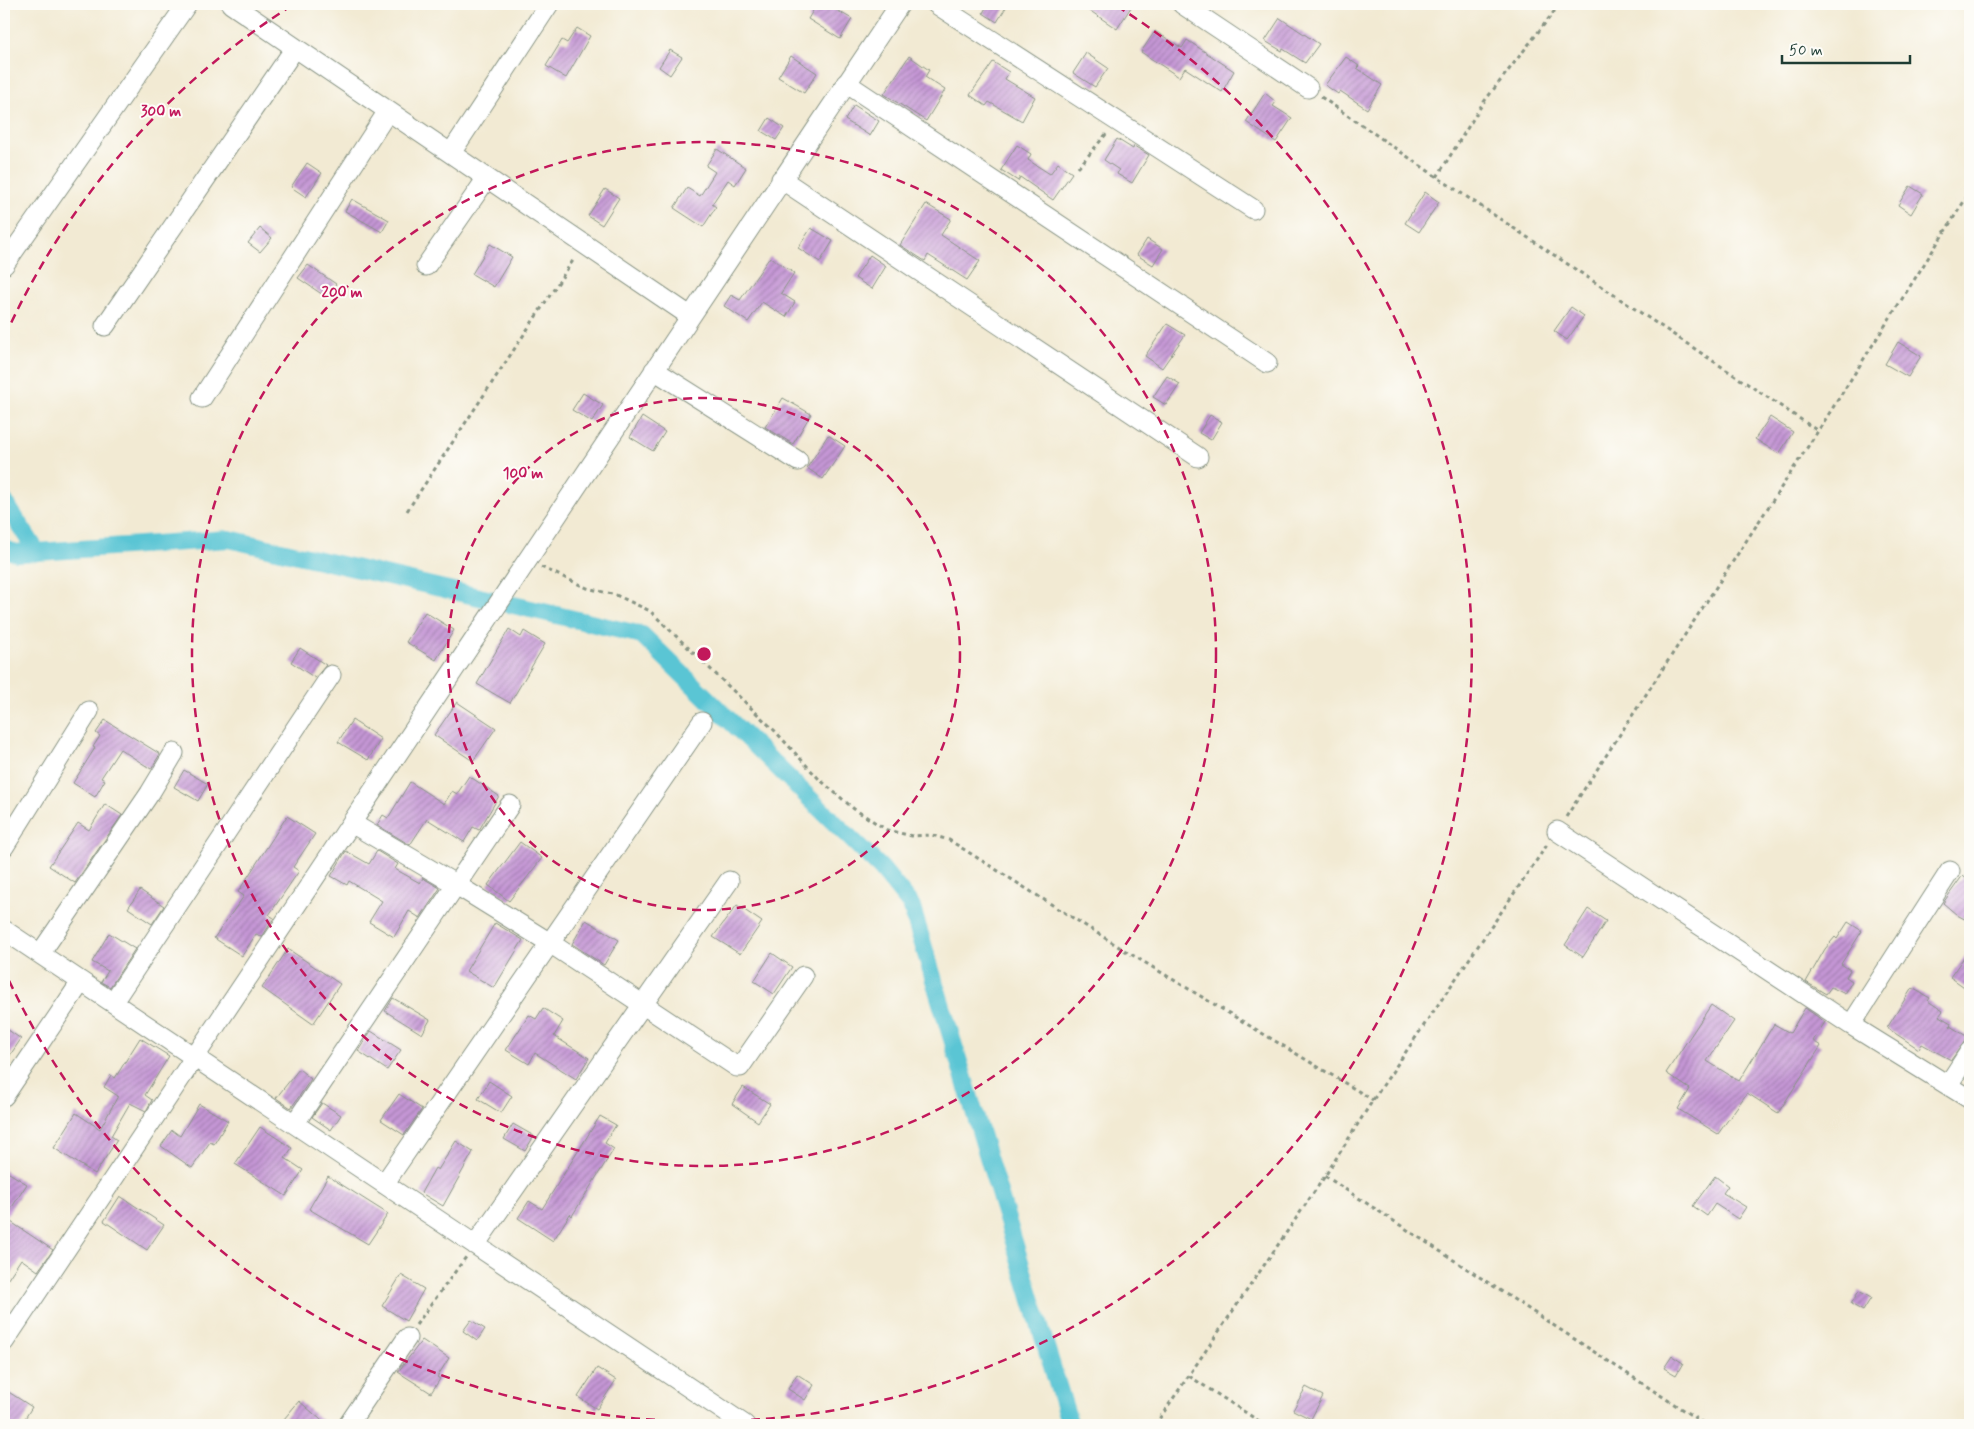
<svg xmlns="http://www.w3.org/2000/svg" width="1974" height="1429" font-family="Mynerve,sans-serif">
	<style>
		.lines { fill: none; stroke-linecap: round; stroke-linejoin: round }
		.canal { stroke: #5ac5d4; stroke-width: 18 }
		.building { fill: url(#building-hatch) }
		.minor-casing { stroke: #889484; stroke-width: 21 }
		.path { stroke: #889484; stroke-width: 3; stroke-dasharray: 4 4; stroke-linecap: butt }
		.minor { stroke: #fff; stroke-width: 19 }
		.ring { fill: none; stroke: #c2185b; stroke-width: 2.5; stroke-dasharray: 9 6 }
		.centre { fill: #c2185b; stroke: #fdfcf7; stroke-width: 2.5 }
		.ring-label { font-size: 15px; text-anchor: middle; font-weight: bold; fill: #c2185b; stroke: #fdfcf7; stroke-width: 4; stroke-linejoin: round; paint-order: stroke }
	</style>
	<defs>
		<pattern id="building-hatch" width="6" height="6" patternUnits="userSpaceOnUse" patternTransform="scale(1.25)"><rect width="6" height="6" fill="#c596d5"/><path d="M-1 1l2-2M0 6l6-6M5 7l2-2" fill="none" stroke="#9f7cae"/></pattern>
	</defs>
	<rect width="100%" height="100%" fill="#fdfcf7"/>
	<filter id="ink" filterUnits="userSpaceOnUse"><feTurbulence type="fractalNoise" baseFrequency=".02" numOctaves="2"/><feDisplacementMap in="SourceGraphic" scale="10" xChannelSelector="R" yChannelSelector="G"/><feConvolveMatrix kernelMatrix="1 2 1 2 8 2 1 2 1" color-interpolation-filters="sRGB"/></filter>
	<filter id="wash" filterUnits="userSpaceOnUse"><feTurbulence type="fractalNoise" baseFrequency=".0096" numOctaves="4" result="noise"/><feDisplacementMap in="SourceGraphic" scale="20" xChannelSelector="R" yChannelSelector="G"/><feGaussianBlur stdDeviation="1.12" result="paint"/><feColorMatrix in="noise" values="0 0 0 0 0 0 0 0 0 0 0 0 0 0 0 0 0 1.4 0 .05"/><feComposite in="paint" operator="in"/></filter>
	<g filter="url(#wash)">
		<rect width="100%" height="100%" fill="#f2ead3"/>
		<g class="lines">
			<path class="canal" d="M4,501l33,51
				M4,549l13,4 20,-1 192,-13 413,96 239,233 30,37 159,520"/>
		</g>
		<g id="blocks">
			<path class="building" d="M817,4h9l26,15 -12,20 -32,-20z
				M988,4h20l-11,18 -14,-9z
				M1080,4h53l-16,25z
				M1280,18l39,26 -14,19 -22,-14 -1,2 -17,-10z
				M577,28l13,8 -24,42 -20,-12 16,-26 5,3z
				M1155,31l27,17 5,-8 47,31 -12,21 -37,-24 -6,9 -38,-25z
				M670,50l12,7 -12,18 -11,-8z
				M1086,53l22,15 -13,19 -22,-14z
				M791,56l26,17 -13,20 -26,-16z
				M909,56l20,14 -4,7 20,13 -19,31 -42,-27z
				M1346,57l13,9 -2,2 25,17 -15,24 -27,-18 -2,3 -13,-9z
				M993,62l16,10 -4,7 30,18 -13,24 -33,-19 -3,4 -16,-11z
				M1265,93l11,9 -3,4 19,12 -16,24 -30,-20z
				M854,105l25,16 -9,15 -25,-16z
				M769,118l15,10 -8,12 -15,-9z
				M1117,139l16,10 1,-3 15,9 -17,28 -15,-9 2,-4 -15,-10z
				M1017,145l14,9 -3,6 22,14 8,-11 14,10 -19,27 -33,-23 -2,4 -17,-11z
				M717,149l29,19 -11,17 -7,-5 -16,24 4,3 -13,20 -29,-19 13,-20 13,8 15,-24 -9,-6z
				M307,163l15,10 -16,24 -15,-10z
				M1910,186l13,8 -12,20 -13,-9z
				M605,189l14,9 -17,27 -14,-9z
				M1425,192l14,10 -20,30 -14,-9z
				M352,199l37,21 -7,12 -37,-21z
				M926,204l25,15 -10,16 39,26 -13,19 -39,-25 -3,6 -25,-16z
				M260,228l12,10 -12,14 -12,-9z
				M811,228l22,13 -13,21 -22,-14z
				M1147,239l16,10 -10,16 -16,-10z
				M490,244l22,13 -18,30 -22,-13z
				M870,255l16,11 -14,23 -17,-11z
				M770,257l24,16 -13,20 14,9 -9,15 -24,-15 -14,20 -24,-16 7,-11 9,5z
				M308,265l28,19 -10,13 -28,-19z
				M1571,307l13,9 -17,24 -13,-9z
				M1167,324l18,11 -23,33 -17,-12z
				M1898,342l23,14 -13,21 -23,-13z
				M1167,376l13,8 -14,21 -13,-8z
				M583,393l20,12 -11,17 -20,-12z
				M783,398l28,16 -18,30 -28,-17z
				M1210,415l12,7 -11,18 -12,-7z
				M642,417l23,15 -12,19 -23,-14z
				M1770,417l23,15 -14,22 -24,-15z
				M828,435l17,11 -22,33 -16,-11z
				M425,612l29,18 -18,30 -30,-18z
				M509,629l12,8 3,-6 21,13 -35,59 -33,-19z
				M300,648l26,17 -11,13 -24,-16z
				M457,702l39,26 -23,33 -39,-26z
				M105,720l55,34 -9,15 -31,-20 -19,29 4,2 -10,17 -22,-14 22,-35 -2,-1 7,-11 -4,-3z
				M352,720l29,19 -13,21 -30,-18z
				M184,770l24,14 -10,17 -24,-14z
				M469,776l30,20 -20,34 -6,-3 -9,15 -37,-23 -17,26 -33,-20 6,-10 5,3 22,-36 34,22 8,-13 5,3z
				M105,804l17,11 -47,68 -26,-17 29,-43 11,7z
				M287,816l28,18 -22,33 6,4 -30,44 5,3 -12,19 -6,-3 -14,22 -28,-18 30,-42 -6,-4z
				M520,842l22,16 -33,43 -21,-16z
				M346,851l23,13 8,-13 21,13 -3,5 25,14 3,-5 17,10 -20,30 -11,-7 -15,26 -25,-15 13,-21 -33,-20 -2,4 -16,-9z
				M1963,875l7,6v41l-13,-7 -14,-12z
				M140,890l24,16 -12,18 -24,-16z
				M737,905l25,17 -22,32 -27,-17z
				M1588,909l18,12 -23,36 -18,-12z
				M586,920l33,20 -15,25 -32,-21z
				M1848,922l14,9 -21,33 9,6 -4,7 6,4 -7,13 -14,-7 -5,7 -20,-12 19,-33 10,-12 2,2z
				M495,923l28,17 -29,48 -28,-17z
				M109,933l26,16 -25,38 -9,-5 7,-11 -16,-9z
				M288,949l52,35 -27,40 -51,-36z
				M1970,949v42l-20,-14z
				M772,953l20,14 -18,27 -20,-13z
				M1912,988l18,10 -2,3 15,10 -4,5 12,7 -1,3 18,11 -17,23 -29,-16 -3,5 -32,-21z
				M393,998l37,22 -8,14 -37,-23z
				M1711,1005l23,16 -27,40 32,20 35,-57 16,9 15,-25 20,14 -12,19 8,5 -43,67 -31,-20 -29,41 -40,-25 12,-20 -24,-16z
				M543,1008l20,13 -9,15 35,22 -13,21 -41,-26 -6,11 -23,-14 23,-35 7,4z
				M4,1027l17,12 -17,25z
				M371,1031l30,19 -14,20 -29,-19z
				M140,1038l29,18 -24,39 7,5 -6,11 -16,-8 -19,33 6,4 -22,34 -41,-26 22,-35 24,16 18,-33 -14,-9 7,-12 4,3z
				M299,1069l12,10 -20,29 -15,-10z
				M489,1081l23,15 -11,17 -23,-14z
				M743,1087l27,17 -12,18 -26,-18z
				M399,1094l23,15 -18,26 -23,-15z
				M322,1103l19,12 -10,15 -19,-13z
				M199,1104l29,17 -14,23 -4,-2 -18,26 -31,-22 11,-16 8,6z
				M600,1116l16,9 -11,18 9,6 -42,67 -2,-2 -17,27 -35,-23 11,-17 13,8z
				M513,1124l21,12 -9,15 -21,-12z
				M260,1127l32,21 -7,10 18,12 -17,26 -51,-32z
				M456,1141l17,11 -30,54 -22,-13 14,-25 3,2z
				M4,1170l23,14 -22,34 48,32 -15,21 -17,-12 -17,26z
				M328,1176l60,38 -20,30 -59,-35z
				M1715,1176l13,10 -5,7 23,14 -8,12 -23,-15 -8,12 -14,-10z
				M120,1196l44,29 -17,25 -43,-29z
				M401,1275l23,14 -18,32 -24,-15z
				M1859,1291l12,7 -8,13 -12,-7z
				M471,1320l14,9 -8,12 -14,-10z
				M422,1340l27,18 -12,19 3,2 -9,14 -33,-21z
				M1672,1356l11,7 -7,12 -12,-7z
				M597,1368l19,12 -19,29 -19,-12z
				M797,1374l17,11 -9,15 -17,-11z
				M1306,1387l17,9 -12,23 -18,-9z
				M4,1389l28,18 -11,18h-11l-6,-4z
				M299,1401l28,24h-48z"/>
		</g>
	</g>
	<g filter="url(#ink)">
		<use href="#blocks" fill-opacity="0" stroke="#889484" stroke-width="1"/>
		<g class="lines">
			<defs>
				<path id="minor" d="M231,4l459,312
					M936,4l317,205
					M1182,4l126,84
					M846,83l421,280
					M451,153l98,-149
					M781,179l417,278
					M4,265l183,-261
					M426,266l61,-88
					M105,326l190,-278
					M654,370l144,91
					M202,398l186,-287
					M353,824l102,60 95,59 187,124h3l63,-91
					M1557,831l294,194 119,74
					M4,847l85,-136
					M4,930l741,495
					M40,954l110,-161 24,-40
					M113,1002l218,-327
					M1851,1025l99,-154
					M1948,1085l22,-34
					M4,1096l77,-114
					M295,1123l215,-318
					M384,1184l318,-462
					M475,1245l254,-364
					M4,1342c300,-445 595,-894 896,-1338
					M348,1425l59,-87"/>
			</defs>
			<use href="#minor" class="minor-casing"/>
			<path class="path" d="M1321,97l116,80 381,254
				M1078,168l29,-35
				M1437,177l46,-74 77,-99
				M407,511l167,-252
				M541,567l46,21 29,7 34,16 124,119 45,49 35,30 33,21 25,6 20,-1 17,5 175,110 249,150
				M1566,817l252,-386 152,-239
				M1325,1176l381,249
				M416,1325l50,-68
				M1189,1376l76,49
				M1155,1425l170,-249 48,-76 174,-255"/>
			<use href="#minor" class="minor"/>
		</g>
	</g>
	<g class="ring">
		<circle cx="704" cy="654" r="256"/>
		<circle cx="704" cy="654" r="512"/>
		<path d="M5 336A768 768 0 0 1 291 6M1117 6A768 768 0 1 1 5 972"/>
	</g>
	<circle cx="704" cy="654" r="8" class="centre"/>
	<g class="ring-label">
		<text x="161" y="116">300 m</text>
		<text x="342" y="297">200 m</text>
		<text x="523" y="478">100 m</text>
	</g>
	<rect width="1974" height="1429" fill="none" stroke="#fdfcf7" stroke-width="20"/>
	<path d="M1782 55v8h128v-8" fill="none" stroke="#1f3d34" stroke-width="2.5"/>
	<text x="1789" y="55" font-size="15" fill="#1f3d34" stroke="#fdfcf7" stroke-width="4" paint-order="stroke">50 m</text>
</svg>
